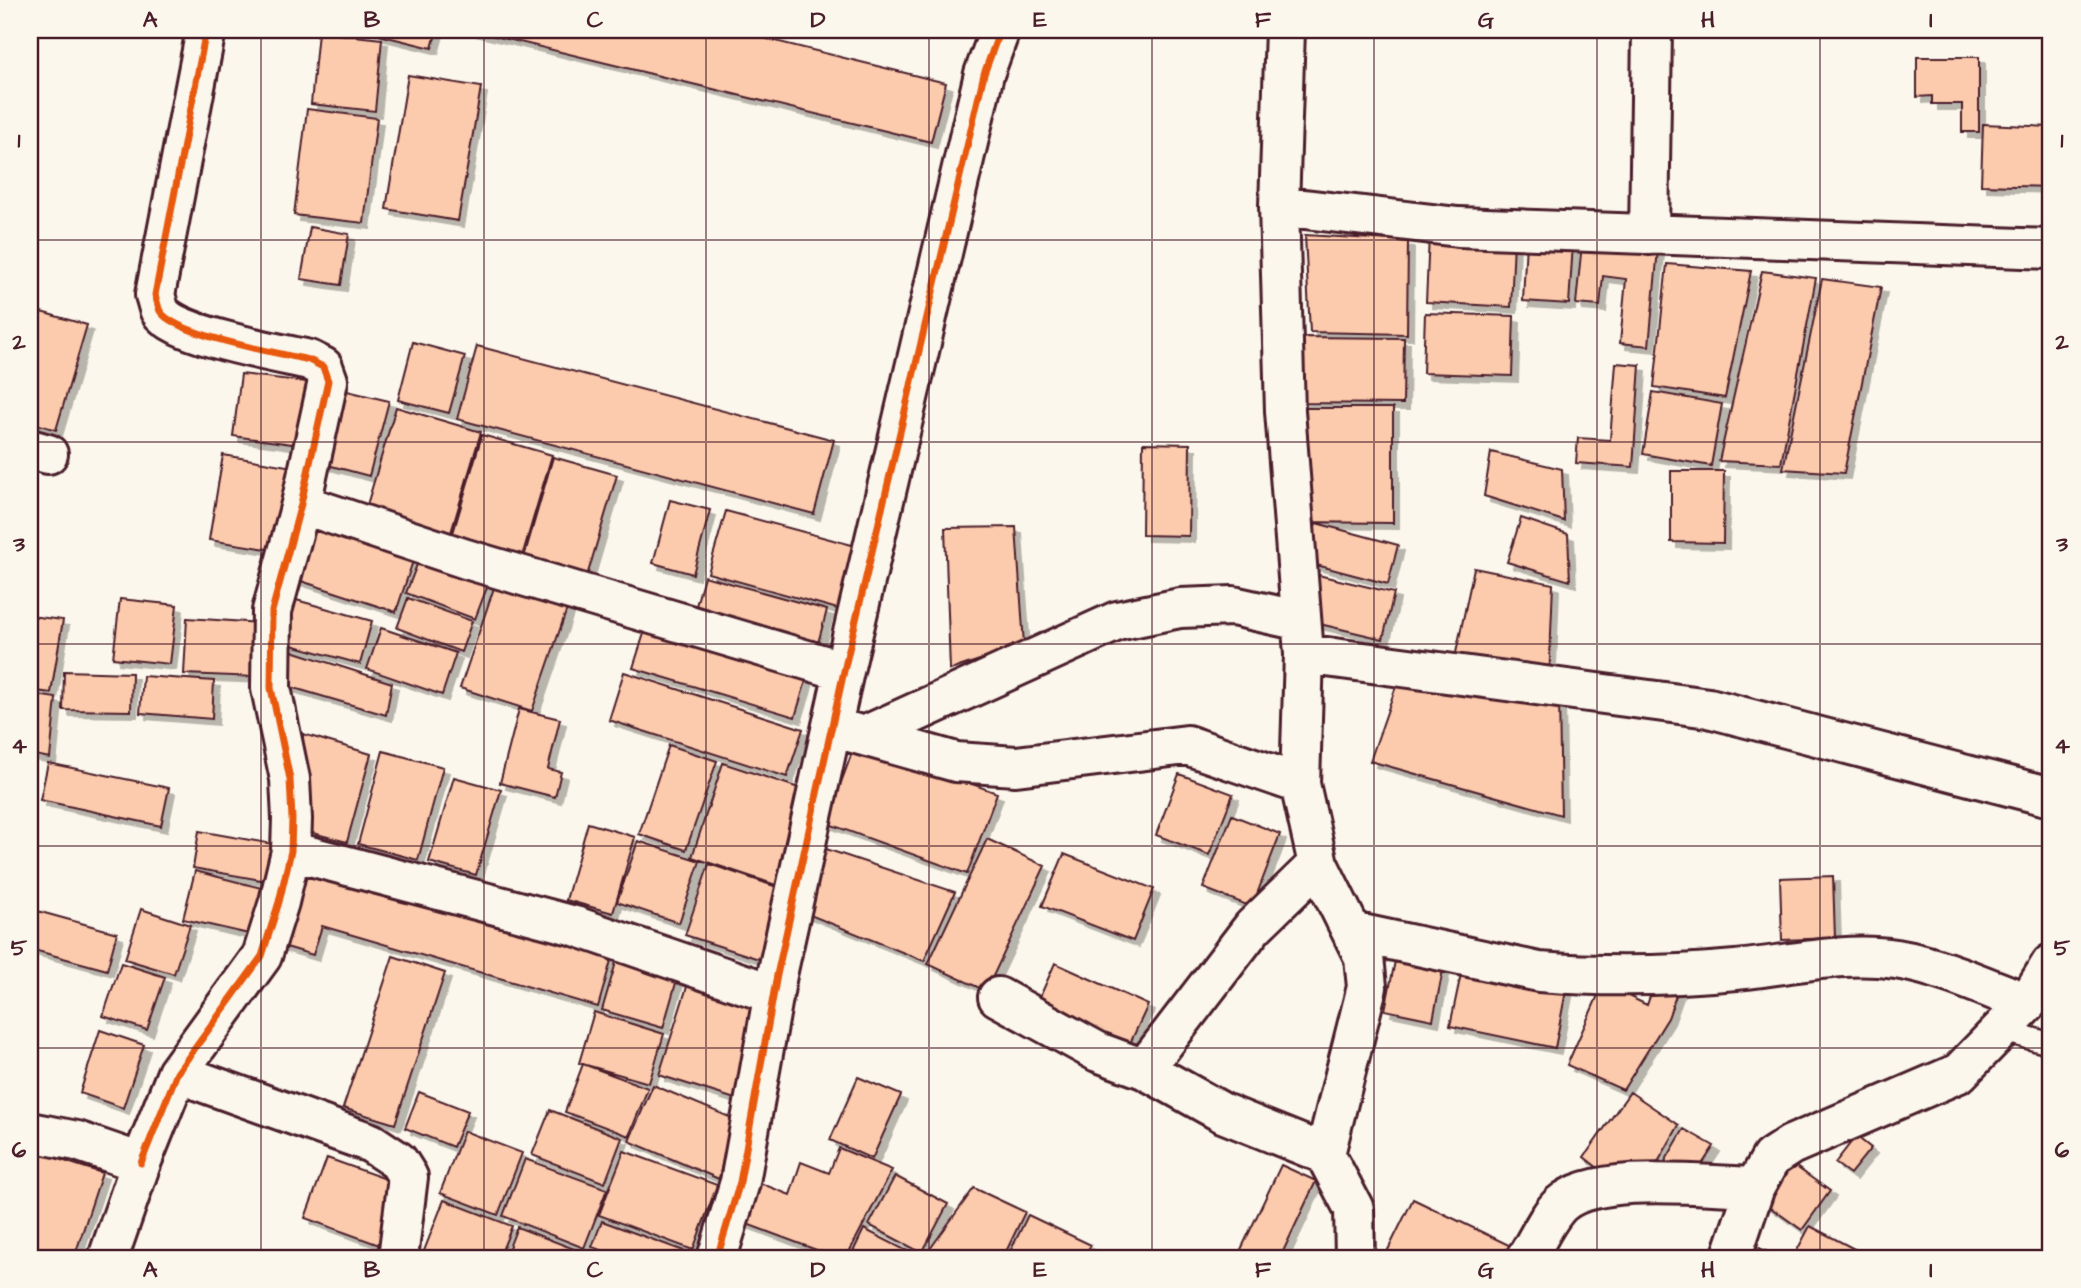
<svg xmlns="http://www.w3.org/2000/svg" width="2081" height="1288" font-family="'Architects Daughter',sans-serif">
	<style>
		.building { fill: #fccaac; stroke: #4a1f2b; stroke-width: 2; filter: url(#shadow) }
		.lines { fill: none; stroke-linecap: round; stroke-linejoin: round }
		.lane-casing { stroke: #4a1f2b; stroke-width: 26 }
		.street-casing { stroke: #4a1f2b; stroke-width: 44 }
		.lane { stroke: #fbf7ec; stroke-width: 21 }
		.street { stroke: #fbf7ec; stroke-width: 38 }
		.cycleway-casing { stroke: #fbf7ec; stroke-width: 11 }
		.cycleway { stroke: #e8590c; stroke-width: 7 }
		.grid { fill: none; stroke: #4a1f2b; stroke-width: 2; stroke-opacity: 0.55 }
		.neatline { fill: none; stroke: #4a1f2b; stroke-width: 2.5 }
		.grid-label { font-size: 23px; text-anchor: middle; font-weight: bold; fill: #4a1f2b }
	</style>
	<defs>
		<filter id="shadow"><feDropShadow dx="6" dy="6" stdDeviation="0" flood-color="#0004"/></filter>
	</defs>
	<rect width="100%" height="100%" fill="#fbf7ec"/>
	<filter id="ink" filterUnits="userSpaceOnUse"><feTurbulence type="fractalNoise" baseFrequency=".0143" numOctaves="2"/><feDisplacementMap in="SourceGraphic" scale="14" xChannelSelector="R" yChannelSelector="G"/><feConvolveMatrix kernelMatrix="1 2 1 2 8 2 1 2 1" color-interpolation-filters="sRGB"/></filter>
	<g filter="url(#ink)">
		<path class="building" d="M376,30h61l-5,18 -57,-14z
			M470,30h261l215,53 -15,59z
			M318,32l64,7 -7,72 -64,-7z
			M1917,57h62v75h-17v-28h-30v-8l-15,1z
			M408,75l73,12 -23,134 -72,-12z
			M307,109l70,9 -13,105 -70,-8z
			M1983,124l68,3v60l-70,-2z
			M310,227l39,7 -8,51 -40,-6z
			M1305,235l103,6 -1,93 -97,-2z
			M1429,236l85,5 -3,66 -85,-5z
			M1526,241l47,3 -4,60 -46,-3z
			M1582,243l76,6 -9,97 -29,-3 6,-64 -23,-3 -3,30 -24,-2z
			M1667,264l84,7 -26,127 -71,-11z
			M1762,271l54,7 -35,186 -62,-3z
			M1822,279l59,8 -37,186 -61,-4z
			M41,312l46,13 -31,105 -26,-8v-71z
			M1425,313l89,3 -2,60 -89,-3z
			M1300,337l104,1 -1,66 -103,-1z
			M413,342l52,14 -16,57 -51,-13z
			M477,346l357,94 -20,74 -357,-95z
			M1616,363l24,2 -7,102 -57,-4 2,-25 32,2z
			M241,374l74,9 -8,63 -74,-10z
			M343,390l46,11 -20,75 -45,-12z
			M1653,392l69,12 -11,62 -68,-12z
			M396,407l85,25 -34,114 -85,-24z
			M1292,408h101v115l-98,-1z
			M482,435l70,20 -34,115 -70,-20z
			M1143,443l47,1 -1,92 -47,-1z
			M1491,452l71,17 2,52 -80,-25z
			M223,455l70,12 -13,84 -71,-11z
			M553,457l64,18 -32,108 -63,-19z
			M1671,471h53l-1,72 -52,-1z
			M670,500l40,10 -17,64 -40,-11z
			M726,511l137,37 -18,63 -137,-38z
			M317,513l101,33 -22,66 -101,-33z
			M1521,518l47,16 2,47 -63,-19z
			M1316,523l82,22 -10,39 -83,-22z
			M1016,527l8,118 -74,25 -5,-142z
			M423,549l69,25 -17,45 -69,-26z
			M1474,568l79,16 -4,98 -96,-15z
			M1318,575l76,18 -11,46 -76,-18z
			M498,576l72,24 -38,111 -72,-23z
			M704,576l123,34 -12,44 -123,-33z
			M289,598l83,23 -12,43 -83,-23z
			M408,598l64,23 -11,31 -64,-24z
			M120,599l57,6 -7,59 -57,-6z
			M30,616l33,4 -12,73 -21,-3z
			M187,618l73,5 -3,54 -73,-3z
			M648,621l161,50 -14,46 -162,-49z
			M381,628l75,25 -14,42 -75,-26z
			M286,649l106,34 -6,32 -109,-32z
			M64,671l68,2 -1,38 -68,-1z
			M624,672l179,57 -16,48 -178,-57z
			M1401,672l158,25 2,118 -191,-54z
			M143,676l71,5 -2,38 -72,-6z
			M30,694l26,4 -6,60 -20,-4z
			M519,709l41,10 -12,50 13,3 -6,25 -55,-14z
			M303,734l68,20 -24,88 -42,-11z
			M856,742l141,51 -30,81 -141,-51z
			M669,745l48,16 -31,89 -47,-16z
			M383,751l60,16 -25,93 -60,-16z
			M48,763l121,25 -8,38 -121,-26z
			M723,763l91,30 -32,94 -90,-30z
			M1179,774l54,20 -24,61 -53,-20z
			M454,777l47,13 -25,85 -47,-13z
			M1232,815l48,19 -28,73 -49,-19z
			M588,823l47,14 -22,76 -47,-13z
			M199,831l85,15 -6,37 -85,-15z
			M987,839l58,27 -59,125 -58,-27z
			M638,841l62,20 -21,62 -62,-21z
			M817,846l138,46 -31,69 -129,-52z
			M1064,854l90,35 -21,52 -91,-35z
			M709,864l77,26 -24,70 -77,-25z
			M299,866l313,91 -14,50 -276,-81 -9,29 -37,-11z
			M195,871l78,20 -11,46 -79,-18z
			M1833,876l2,62 -53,2 -2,-62z
			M30,909l87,24 -10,37 -77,-21z
			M141,909l49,16 -16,49 -49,-15z
			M393,956l52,17 -50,151 -52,-16z
			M617,959l61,17 -15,52 -61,-18z
			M1395,961l48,9 -10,50 -48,-10z
			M121,963l44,14 -18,53 -44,-14z
			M1055,963l93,42 -21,45 -92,-42z
			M1462,969l104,22 -11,57 -105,-22z
			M691,974l77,24 -33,101 -76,-24z
			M1656,979l24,5 -12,34 -45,72 -56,-25 36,-81 44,21z
			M594,1012l70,22 -15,49 -70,-20z
			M100,1030l44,15 -21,63 -43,-15z
			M583,1064l65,24 -19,48 -64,-24z
			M858,1077l43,18 -29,64 -42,-19z
			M653,1085l79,33 -13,61 -90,-38z
			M419,1092l49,19 -15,36 -48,-19z
			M1630,1092l49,33 -30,53 -32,5 -33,-26z
			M550,1110l72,28 -17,45 -73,-28z
			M1684,1129l30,17 -19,29 -35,-5z
			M464,1131l58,22 -24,62 -58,-22z
			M1856,1136l15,12 -21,26 -15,-11z
			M839,1148l53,22 -46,88h-8l-94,-35 16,-40 30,12 11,-33 28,11z
			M30,1150l72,23 -28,85h-44z
			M624,1151l93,34 -24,65 -94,-35z
			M327,1158l76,27 -21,61 -77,-28z
			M525,1159l82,30 -23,59 -81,-32z
			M1785,1159l45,32 -28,39 -45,-32z
			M1281,1165l35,16 -36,77h-43z
			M895,1176l53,28 -26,49 -53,-28z
			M974,1188l51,24 -22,46h-53l-20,-9z
			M1413,1199l102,49 -5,10h-126z
			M444,1200l68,26 -13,32 -77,-2z
			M1028,1215l63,30 -7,13h-77z
			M602,1221l101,37h-79l-32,-11z
			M1810,1226l58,30 -2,2h-67l-5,-2z
			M517,1227l65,25 -2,6h-75z
			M864,1229l55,28 -1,1h-68z
			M1753,1245l27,13h-34z
			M587,1252l17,6h-19z
			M927,1252l13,6h-16z"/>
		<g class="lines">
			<defs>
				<path id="lane" d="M2001,1030l50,14"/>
				<path id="street" d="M1285,30l-6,176 6,205 19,243 -4,130 18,80 46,93 3,30 -42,167 29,55 1,49
					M1279,206l179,21 593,22
					M1649,235l3,-205
					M30,449l18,5
					M301,504l165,55 378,112
					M1304,654l405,54 342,89
					M832,727l124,35 60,4 171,-21 113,39
					M864,736l253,-115 63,-13 53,-2 68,15
					M291,851l284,75 198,68
					M1353,932l186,40c64,5 133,4 197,-2 53,-5 107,-19 160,-11 44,7 89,28 131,44
					M998,997l100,55 46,17 79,44 102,41
					M1144,1069l109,-142 65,-63
					M177,1073l194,70 27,18 10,16 -10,81
					M30,1132l47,9 64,22 -33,95
					M141,1163l36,-90 85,-117 17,-54 12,-51 1,-32 -2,-40 -19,-91 1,-77 29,-107 27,-123 -5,-14 -14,-7c-30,-7 -135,-25 -149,-49 -2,-4 -3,-11 -5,-16l51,-265
					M717,1258l23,-76 37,-207 67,-304 140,-597 16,-44
					M1526,1258c11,-16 21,-41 35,-54 36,-32 146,-18 194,-17
					M1731,1258l24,-71 16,-29 20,-13 168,-72 68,-70 24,-39"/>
			</defs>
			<use href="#lane" class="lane-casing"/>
			<use href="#street" class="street-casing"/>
			<use href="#lane" class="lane"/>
			<use href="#street" class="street"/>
			<defs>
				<path id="cycleway" d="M141,1163l36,-90 85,-117 17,-54 12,-51 1,-32 -2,-40 -19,-91 1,-77 29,-107 27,-123 -5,-14 -14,-7c-30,-7 -135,-25 -149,-49 -2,-4 -3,-11 -5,-16l51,-265
					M717,1258l23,-76 37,-207 67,-304 140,-597 16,-44"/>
			</defs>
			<use href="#cycleway" class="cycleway-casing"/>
			<use href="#cycleway" class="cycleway"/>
		</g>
	</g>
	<path class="grid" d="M261,30v1228M484,30v1228M706,30v1228M929,30v1228M1152,30v1228M1374,30v1228M1597,30v1228M1820,30v1228M30,240h2021M30,442h2021M30,644h2021M30,846h2021M30,1048h2021"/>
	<rect width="2081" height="1288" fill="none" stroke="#fbf7ec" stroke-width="77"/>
	<rect x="38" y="38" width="2004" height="1212" class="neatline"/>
	<g class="grid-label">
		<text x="150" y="27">A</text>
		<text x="372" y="27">B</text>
		<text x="595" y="27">C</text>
		<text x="818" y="27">D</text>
		<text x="1040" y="27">E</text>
		<text x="1263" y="27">F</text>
		<text x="1486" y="27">G</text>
		<text x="1708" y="27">H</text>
		<text x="1931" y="27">I</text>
		<text x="19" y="147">1</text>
		<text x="2062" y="147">1</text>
		<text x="19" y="349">2</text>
		<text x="2062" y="349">2</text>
		<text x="19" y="551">3</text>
		<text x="2062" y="551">3</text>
		<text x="19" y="753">4</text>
		<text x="2062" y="753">4</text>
		<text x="19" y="955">5</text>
		<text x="2062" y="955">5</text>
		<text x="19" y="1157">6</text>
		<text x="2062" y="1157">6</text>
		<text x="150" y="1277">A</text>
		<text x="372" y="1277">B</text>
		<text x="595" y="1277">C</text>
		<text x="818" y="1277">D</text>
		<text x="1040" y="1277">E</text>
		<text x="1263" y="1277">F</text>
		<text x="1486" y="1277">G</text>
		<text x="1708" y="1277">H</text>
		<text x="1931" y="1277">I</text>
	</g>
</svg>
